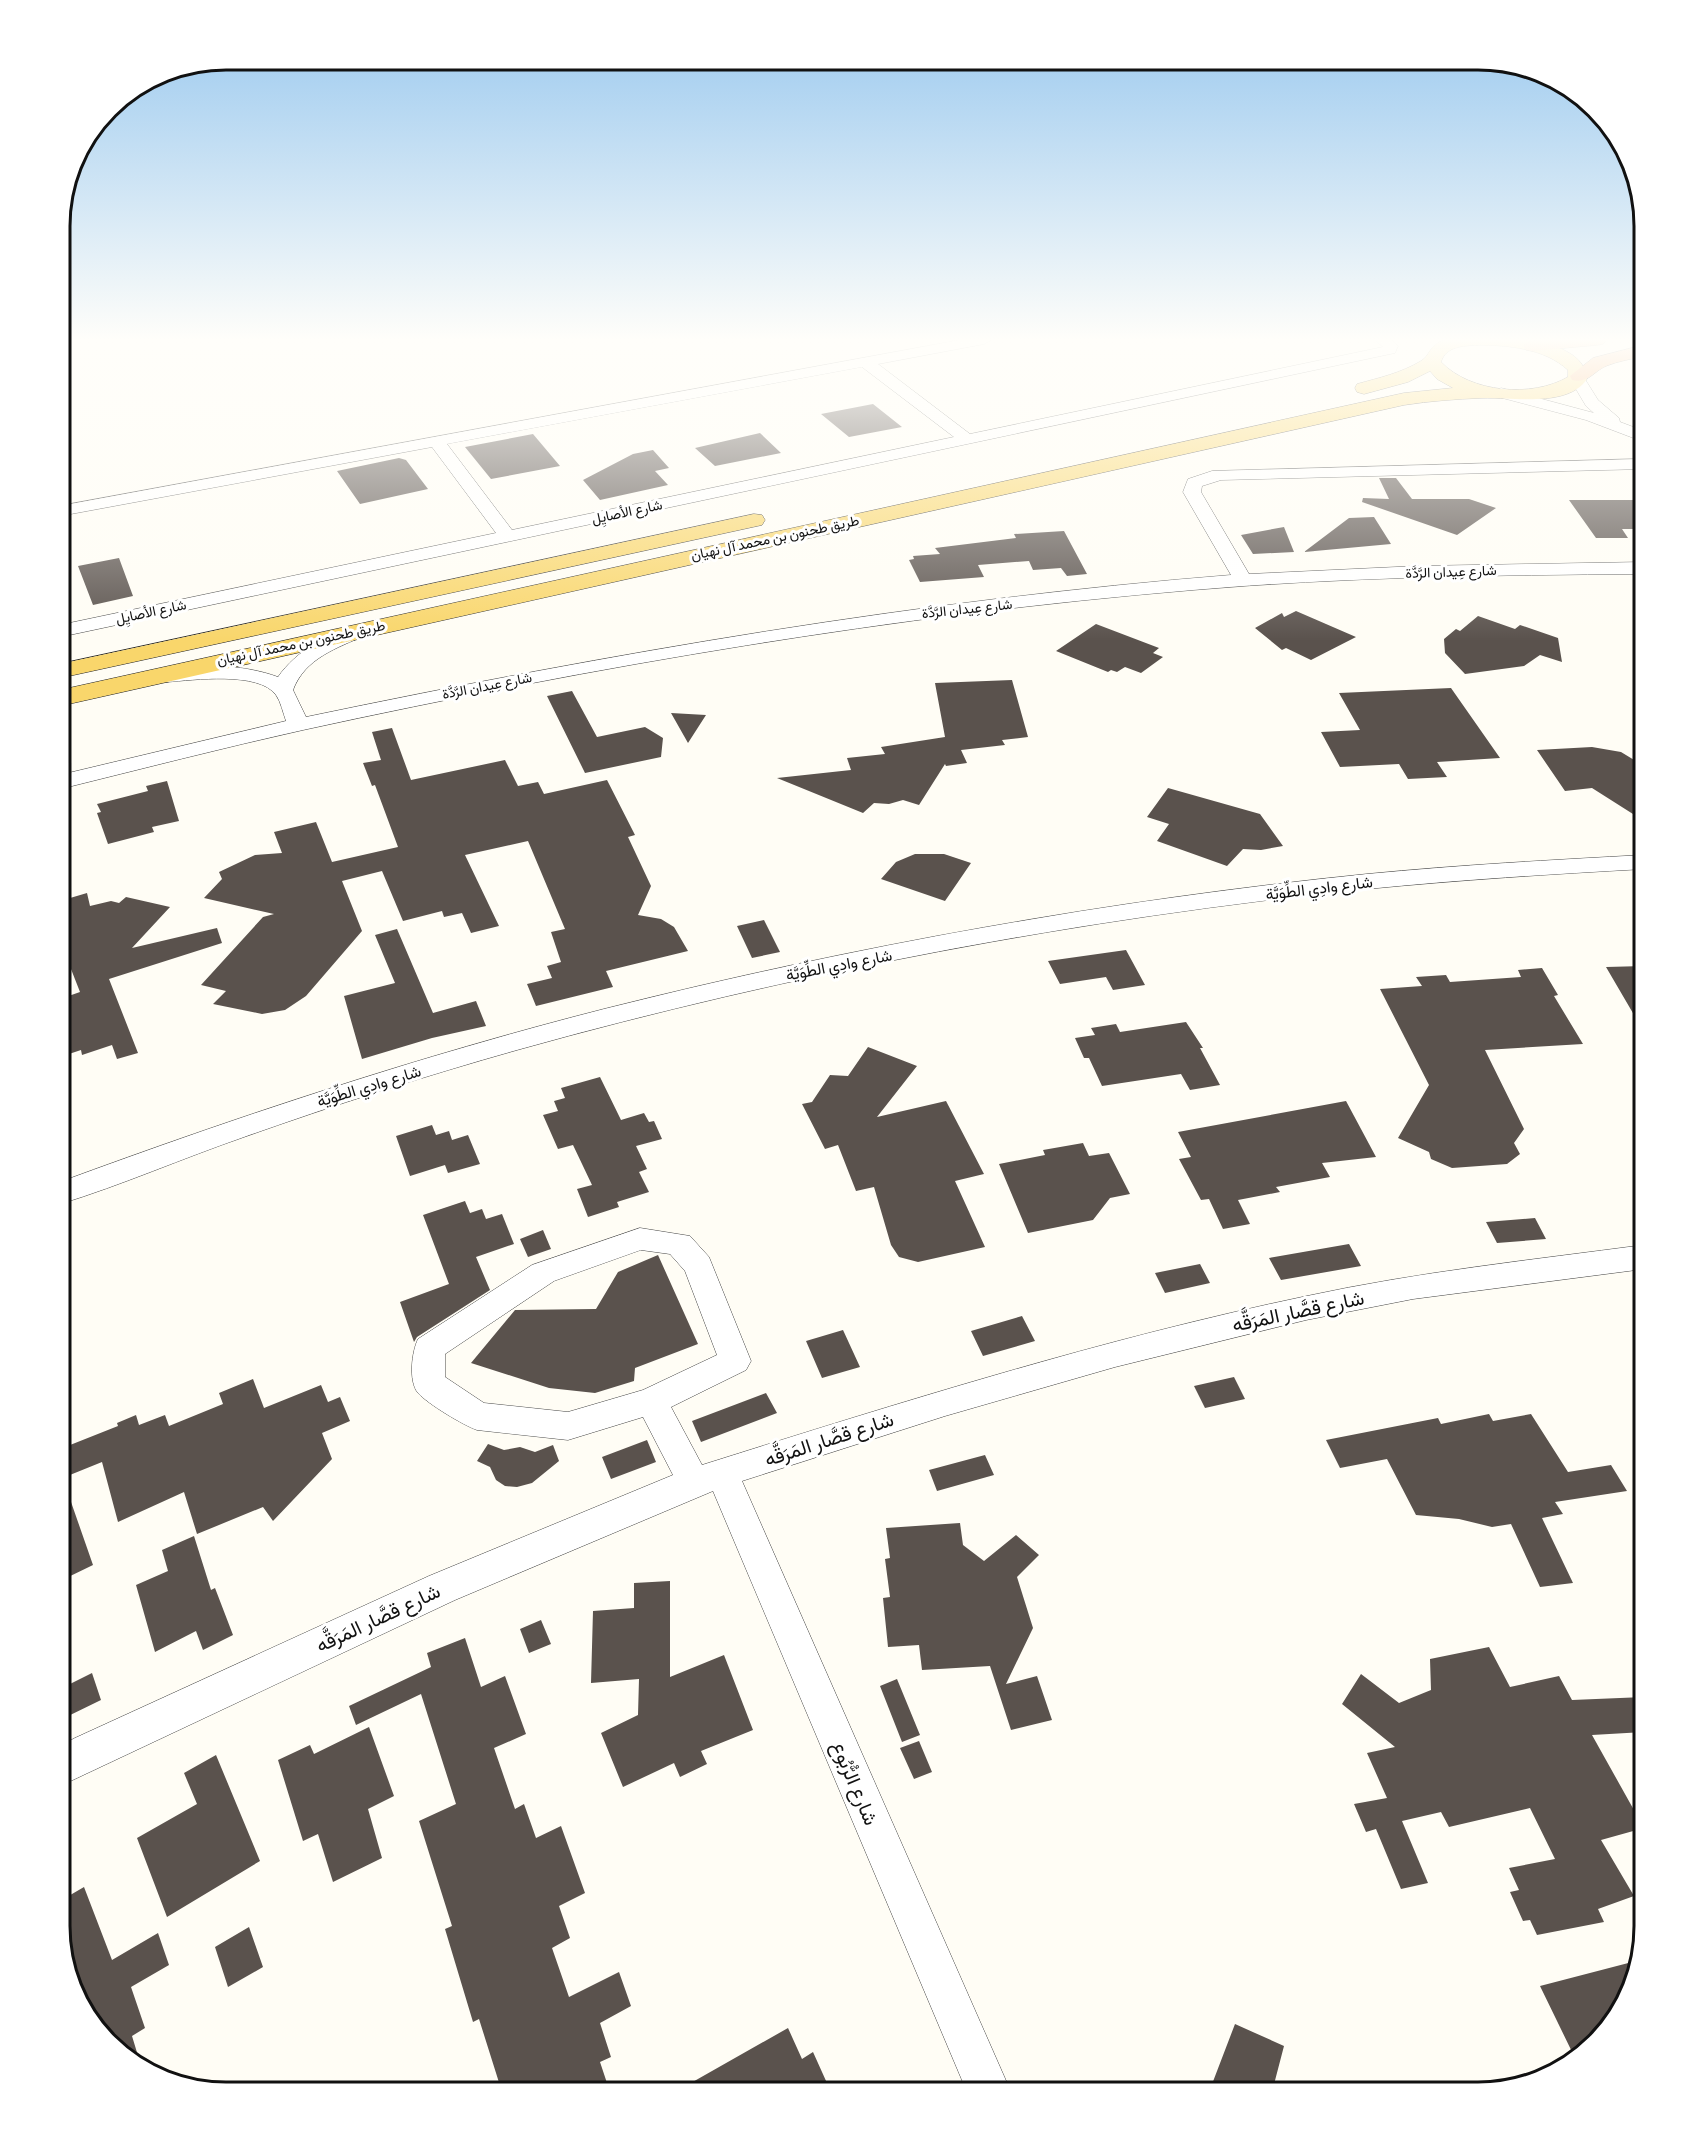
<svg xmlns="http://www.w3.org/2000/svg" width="1704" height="2152" font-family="Bitter,Vazirmatn,serif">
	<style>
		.building { fill: #5a524d }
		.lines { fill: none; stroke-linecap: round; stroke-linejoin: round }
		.minor-casing { stroke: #444; stroke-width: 1 }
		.primary-casing { stroke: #222; stroke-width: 1 }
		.motorway-casing { stroke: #222; stroke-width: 1 }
		.minor { fill: #fff; fill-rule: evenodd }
		.primary { fill: #f9d66b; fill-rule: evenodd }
		.motorway { fill: #f5a25d; fill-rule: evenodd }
		.labels { text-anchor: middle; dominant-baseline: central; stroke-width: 6; stroke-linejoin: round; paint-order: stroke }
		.far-street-label { font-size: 14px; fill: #111; stroke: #fff }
		.street-label { font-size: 16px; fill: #111; stroke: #fff }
		.near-street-label { font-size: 20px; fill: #111; stroke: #fff }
		.rim { fill: none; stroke: #111; stroke-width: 3 }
	</style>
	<rect width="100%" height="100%" fill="#fffdf5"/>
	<path class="building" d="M873,404l29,23 -53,10 -28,-23z
		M760,433l21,20 -66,13 -20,-18z
		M533,434l27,32 -69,13 -26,-32z
		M653,450l16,18 -14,3 13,14 -68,15 -17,-20 50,-26z
		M399,458l7,2 22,29 -68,15 -23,-33z
		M1379,478h17l16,21h57l27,9 -39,27 -95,-33 1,-4 26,1z
		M1569,500h75v29h-22l6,9h-32z
		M1374,517l17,27 -87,8 45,-34z
		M1284,527l10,25 -41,2 -12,-19z
		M1064,531l23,43 -20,2 -6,-8 -28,2 -4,-9 -51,4 6,12 -64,5 -11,-22 5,-1 -1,-3 27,-2 -5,-6 81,-10 -2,-4z
		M119,558l14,38 -40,9 -15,-39z
		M1296,611l60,26 -45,23 -25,-12 -4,2 -27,-22 27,-15 2,4z
		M1478,616l37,13 5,-4 38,13 4,24 -22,-7 -16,11 -59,8 -20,-21 -1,-14 12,-10 4,2z
		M1096,624l63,24 -6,5 10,4 -22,16 -16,-6 -8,5 -6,-2 -3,2 -52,-21z
		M1012,680l16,57 -26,3 3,5 -44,5 6,13 -21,3 -1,-2 -26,41 -16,-5 -14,4 -15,-1 -11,10 -86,-35 74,-8 -4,-12 38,-4 -4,-7 64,-10 -10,-54z
		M1451,688l49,70 -63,4 10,15 -39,2 -9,-15 -59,3 -19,-35 39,-2 -21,-37z
		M572,691l25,46 48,-10 18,11 -2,19 -76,16 -38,-77z
		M671,713l35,2 -18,28z
		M392,728l19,52 94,-20 13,26 20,-4 6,12 63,-14 28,55 -7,2 23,49 -13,29 23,4 13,8 14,24 -82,20 7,16 -77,19 -9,-22 25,-6 -5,-12 14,-4 -10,-30 14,-3 -37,-88 -63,14 34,71 -28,7 -9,-20 -18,4 -2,-6 -39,10 -21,-50 -40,10 20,50 -56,65 -21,14 -23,4 -49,-10 13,-13 -25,-6 62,-68 11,-3 -70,-16 18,-19 -3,-7 36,-17 27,-2 -8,-21 42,-10 16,40 66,-15 -23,-62 -3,1 -9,-23 18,-3 -9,-28z
		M1592,747l29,5 23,14v55l-52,-33 -27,3 -28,-41z
		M167,781l12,40 -27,6 2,5 -46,12 -11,-31 4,-1 -4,-8 51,-13 -2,-5z
		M1168,788l92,26 23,32 -22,4 -18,-1 -16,17 -70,-25 12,-17 -22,-7z
		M915,854h29l27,9 -26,38 -64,-22 15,-17z
		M87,893l3,13 21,-5 8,2 7,-6 44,10 -38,41 85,-20 5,15 -113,36 29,74 -21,6 -5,-14 -30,10 -1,-5 -21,7v-58l20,-7 -20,-51v-40z
		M764,920l16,32 -28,6 -15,-32z
		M397,929l36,84 43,-12 10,25 -54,12 -70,21 -18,-63 51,-13 -20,-48z
		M1126,950l19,35 -32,5 -7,-13 -46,7 -12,-23z
		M1644,966v66l-38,-65z
		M1542,968l16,27 -4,1 29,48 -98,6 39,79 -10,14 6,11 -13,10 -55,4 -21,-9 -2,-7 -31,-14 31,-53 -49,-96 42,-3 -6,-9 30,-2 4,7 71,-5 -3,-7z
		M1186,1022l17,26h-3l20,37 -30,5 -9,-16 -79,12 -13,-28h-5l-9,-20 20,-3 -4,-7 25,-4 4,8z
		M868,1047l49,19 -40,51 69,-16 38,73 -29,7 30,66 -67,15 -19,-5 -8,-12 -17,-58 -18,4 -18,-46 -13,4 -23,-45 10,-2 18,-27 18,1z
		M600,1077l21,43 23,-7 5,9 5,-1 8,18 -26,7 11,23 -8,3 10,20 -32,10 2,5 -31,10 -11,-28 15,-4 -19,-40 -15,4 -15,-34 15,-4 -4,-10 11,-3 -4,-10z
		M1346,1101l30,56 -54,6 8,14 -54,10 4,5 -42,8 12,24 -27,5 -14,-30 -8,1 -22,-41 12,-2 -13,-25z
		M432,1125l4,10 13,-4 3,9 16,-5 12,29 -32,9 -3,-8 -35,11 -14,-40z
		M1083,1143l6,13 20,-3 21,41 -20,4 -17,22 -65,13 -29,-69 46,-9 -2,-5z
		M465,1201l5,12 12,-4 4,10 16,-5 12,30 -38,13 14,33 -73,47 -3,5 -14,-40 49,-18 -26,-69z
		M1535,1218l11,21 -49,4 -11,-21z
		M543,1230l8,19 -23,8 -8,-18z
		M1349,1244l12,22 -80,14 -12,-22z
		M658,1255l40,89 -63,24 -1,13 -39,12 -46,-5 -78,-25 44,-53 81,-1 22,-37z
		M1200,1264l10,19 -45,10 -10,-20z
		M1022,1316l13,25 -52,15 -12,-25z
		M843,1330l17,37 -38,11 -16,-37z
		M1234,1377l11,22 -40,9 -11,-22z
		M253,1379l11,29 57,-23 7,17 12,-5 10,24 -28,12 10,26 -59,62 -10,-14 -66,27 -13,-42 -66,30 -16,-60 -42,17v-30l58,-23 -1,-3 19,-8 3,10 26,-10 4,11 54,-22 -4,-11z
		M766,1393l11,20 -76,29 -9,-21z
		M1489,1414l4,7 38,-7 37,58 43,-7 16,26 -72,11 8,12 -21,4 31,65 -33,4 -29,-63 -19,3 -33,-8 -43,-4 -29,-56 -47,9 -14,-28 112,-22 3,6z
		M647,1440l9,22 -45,17 -9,-22z
		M488,1444l16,6 16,-3 15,5 18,-7 6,16 -27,22 -15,4 -12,-1 -9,-6 -6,-13 -13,-6z
		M985,1455l9,20 -57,16 -8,-21z
		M60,1479h3l30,86 -33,16z
		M960,1523l3,22 21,16 32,-26 23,20 -22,22 16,51 -27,56 31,-8 15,44 -41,10 -21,-64 -68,4 -3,-25 -31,2 -5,-49 7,-1 -5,-38 5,-1 -4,-30z
		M194,1536l17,54 4,-2 18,47 -30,15 -7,-19 -41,21 -19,-67 32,-14 -6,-21z
		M670,1581v96l54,-22 29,75 -52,21 6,13 -27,13 -6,-14 -51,24 -22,-54 37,-18 1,-36 -48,4 2,-72 41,-3v-25z
		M541,1620l10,24 -22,9 -9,-24z
		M465,1638l16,49 24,-11 21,58 -32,14 21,61 9,-5 12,34 25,-12 24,67 -26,13 11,32 -18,10 17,49 50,-25 12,34 -31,17 11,34 -11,5 10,30h-108l-23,-73 -6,3 -28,-93 7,-3 -33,-105 37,-17 -35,-110 -65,31 -7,-19 82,-39 -4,-14z
		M1489,1647l21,40 49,-11 13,24 72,-3v35l-52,3 52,93 -43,12 33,56 -36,13 6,13 -67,13 -7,-15 -7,1 -13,-29 9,-2 -10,-22 46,-9 -25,-51 -81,19 -8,-15 -39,9 26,62 -27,6 -25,-60 -10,3 -12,-28 33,-6 -20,-45 28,-6 -53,-43 19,-30 38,29 32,-13 -1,-31z
		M92,1673l9,27 -41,20v-31z
		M897,1679l23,56 -18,7 -22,-56z
		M369,1727l25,69 -26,13 14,49 -49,24 -15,-48 -15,7 -25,-81 32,-15 4,9z
		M919,1741l13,31 -18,7 -14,-31z
		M216,1755l44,106 -93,56 -30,-79 60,-34 -13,-31z
		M84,1887l28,73 46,-27 11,32 -38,22 14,41 -13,8 10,33 -54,-51 -28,-93v-24z
		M249,1927l14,40 -35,20 -13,-40z
		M1636,1961l-9,38 -52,59 -35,-72z
		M1235,2024l49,22 -12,46h-63z
		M788,2028l14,31 11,-7 18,40h-156z"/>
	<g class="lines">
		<defs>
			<path id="minor" d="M960,340h31l-7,4 -106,20 92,70 413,-87 -8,-7h17l6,6 -3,7 -5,1 -1330,283v-12l436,-92 -64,-86 -372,69v-10zM862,367l92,70 -442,93 -65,-86z
				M1578,374l5,2 15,24 21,18 1,4 24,9v11l-58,-22 -91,-24 -2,-3 8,-5 93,25 -8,-7 -16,-27z
				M1644,459v10l-423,11 -19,6 -1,6 48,82 169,-8 226,-4v12c-150,1 -301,3 -451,16 -299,25 -596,76 -890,140 -81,18 -162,39 -243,59v-14l226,-54c-3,-8 -5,-19 -10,-26 -17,-24 -83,-15 -109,-13l-7,-2 -3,-4 3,-4c36,-9 83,-8 118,5 18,-26 50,-44 81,-52l7,2 3,4 -3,4c-29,13 -61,23 -73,55l13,27c306,-64 613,-117 925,-142l-48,-83 5,-13 24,-8z
				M1644,855v14c-92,5 -185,11 -277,20 -284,29 -575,84 -850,161 -92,26 -183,55 -273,87 -61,21 -122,48 -184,67v-22c179,-66 360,-126 544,-173 250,-63 507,-109 763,-135 92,-9 185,-14 277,-19z
				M640,1228l50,8 19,21 42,104 -5,9 -75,37 31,58c200,-63 400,-126 605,-169 111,-24 224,-36 337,-51v24l-231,30 -107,21 -191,47 -170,49 -203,65 269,611h-44l-254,-601 -258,109 -395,186v-40l15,-8 354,-162 244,-101 -30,-58 -75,23 -91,-10c-14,-5 -49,-26 -59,-37 -10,-12 -6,-42 0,-54l114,-74zM641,1250l29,4 15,17 32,84 -74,35 -75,22 -84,-9 -39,-26v-23l109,-73z"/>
			<path id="primary" d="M1532,340c22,5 53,13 55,39 -19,29 -76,18 -105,19 -26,1 -52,3 -78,7l-1344,301v-16l1344,-297 49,-5 -16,-9 -7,-8 -22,11 -44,12 -7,-2 -2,-4 2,-4c22,-6 44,-11 64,-23 9,-5 8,-16 23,-21zM1477,345c31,0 67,3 91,25v7c-36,21 -97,16 -127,-15 5,-16 22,-16 36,-17z
				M754,514l8,1 3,5 -3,5 -702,153v-14z"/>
			<path id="motorway" d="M1538,340h68l-3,4 -6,1 -65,6 -6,-1 -3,-4 3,-4z
				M1644,345v11c-12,3 -26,5 -38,10 -12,5 -18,18 -34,14l-2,-4 23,-18z"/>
		</defs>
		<use href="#minor" class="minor-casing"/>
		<use href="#primary" class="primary-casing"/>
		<use href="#motorway" class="motorway-casing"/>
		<use href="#minor" class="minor"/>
		<use href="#primary" class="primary"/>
		<use href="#motorway" class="motorway"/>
	</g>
	<linearGradient id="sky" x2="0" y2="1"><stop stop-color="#95c6ee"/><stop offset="0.53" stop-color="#fffefa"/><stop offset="1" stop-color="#fffefa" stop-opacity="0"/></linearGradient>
	<rect width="1704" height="641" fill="url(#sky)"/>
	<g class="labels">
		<g class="far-street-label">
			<text transform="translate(627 512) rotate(-12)">شارع الأصايِل</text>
			<text transform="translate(775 538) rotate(-12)">طريق طحنون بن محمد آل نهيان</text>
			<text transform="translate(1451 572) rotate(-2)">شارع عِيدان الرَّدَّة</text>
			<text transform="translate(967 609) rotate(-6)">شارع عِيدان الرَّدَّة</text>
			<text transform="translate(151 612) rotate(-12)">شارع الأصايِل</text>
			<text transform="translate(301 643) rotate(-12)">طريق طحنون بن محمد آل نهيان</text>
			<text transform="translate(487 686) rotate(-11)">شارع عِيدان الرَّدَّة</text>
		</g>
		<g class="street-label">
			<text transform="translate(1319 888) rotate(-7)">شارع وادِي الطِّوَيَّة</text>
			<text transform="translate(839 965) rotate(-11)">شارع وادِي الطِّوَيَّة</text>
			<text transform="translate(369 1086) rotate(-17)">شارع وادِي الطِّوَيَّة</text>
		</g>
		<g class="near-street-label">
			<text transform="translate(1298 1311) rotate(-12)">شارع قصَّار المَرَقَّه</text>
			<text transform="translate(829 1439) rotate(-18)">شارع قصَّار المَرَقَّه</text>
			<text transform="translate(378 1618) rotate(-25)">شارع قصَّار المَرَقَّه</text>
			<text transform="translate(855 1783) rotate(67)">شارع الرُّبُوع</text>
		</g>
	</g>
	<path d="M0 0H1704V2152H0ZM226 70H1478A156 156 0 0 1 1634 226V1926A156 156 0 0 1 1478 2082H226A156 156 0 0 1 70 1926V226A156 156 0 0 1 226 70Z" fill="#fff" fill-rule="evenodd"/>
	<path class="rim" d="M226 70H1478A156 156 0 0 1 1634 226V1926A156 156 0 0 1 1478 2082H226A156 156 0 0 1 70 1926V226A156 156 0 0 1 226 70Z"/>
</svg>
